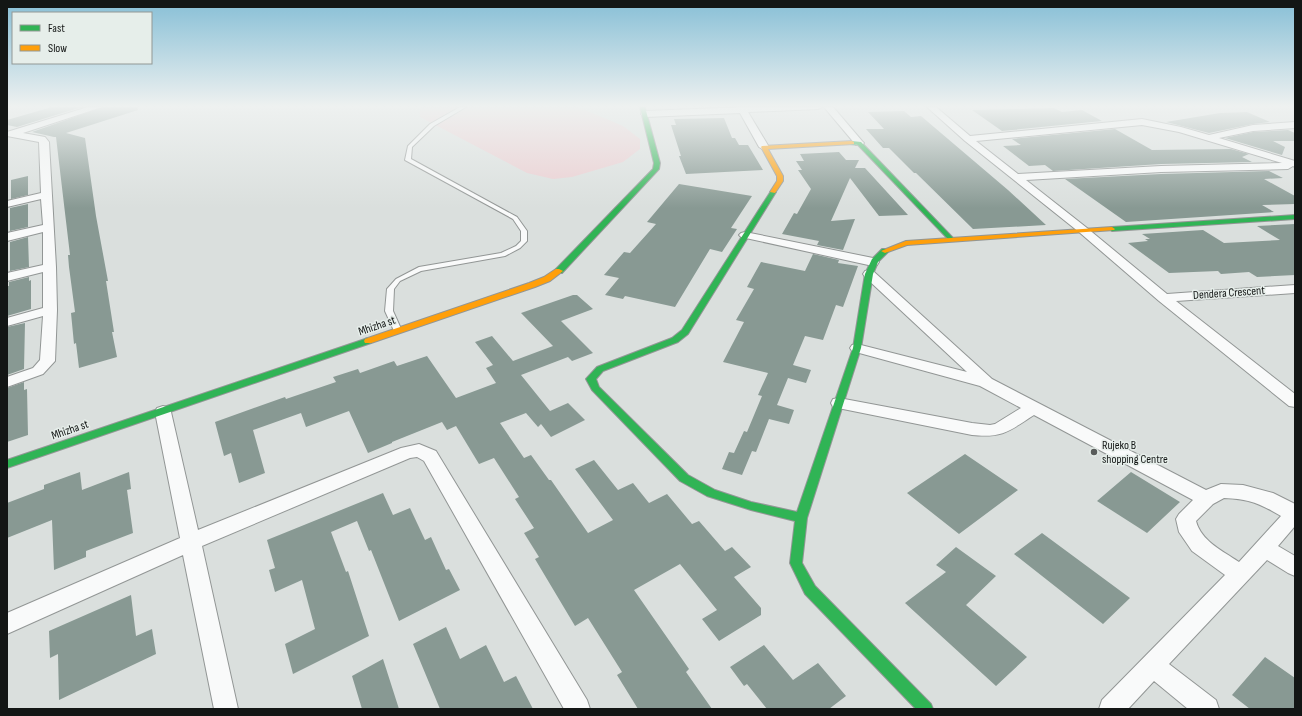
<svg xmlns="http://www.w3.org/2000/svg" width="1302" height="716" font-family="'Sofia Sans Condensed',sans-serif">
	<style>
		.green { fill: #ebcdd0 }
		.building { fill: #889993 }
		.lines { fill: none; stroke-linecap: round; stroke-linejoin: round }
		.lane-casing { stroke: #929695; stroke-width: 2 }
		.street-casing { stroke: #929695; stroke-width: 2 }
		.fast-casing { stroke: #929695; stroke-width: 2 }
		.slow-casing { stroke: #929695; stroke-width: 2 }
		.lane { fill: #f9fafa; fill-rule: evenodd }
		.street { fill: #f9fafa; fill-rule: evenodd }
		.fast { fill: #30b455; fill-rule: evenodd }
		.slow { fill: #ff9f0a; fill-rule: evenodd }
		.poi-dot { fill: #595c5b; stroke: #e6eeea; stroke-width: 1.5 }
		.labels { text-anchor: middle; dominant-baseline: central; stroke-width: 3; stroke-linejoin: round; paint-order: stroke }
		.street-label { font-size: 12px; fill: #131615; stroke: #e6eeea }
		.poi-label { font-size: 12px; fill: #131615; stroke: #e6eeea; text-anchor: start }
	</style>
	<rect width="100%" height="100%" fill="#dadfdd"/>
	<path class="green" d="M420,107h158l45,19 17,13v10l-17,13 -51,15 -19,2 -26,-6 -107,-56z"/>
	<path class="building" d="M52,107h30l-65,20 -10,-2v-5z
		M103,107h34l1,3 -72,23 19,5 11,78 12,65h-2l8,51h-2l5,25 -38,11 -3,-25 -2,1 -3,-31 4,-1 -6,-45 -1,-12h2l-14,-118h-2l-22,-5z
		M1054,108l8,4 20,-2 20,11 -100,10 -30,-21z
		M904,111l7,6 10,-1 87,74 38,35 -73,4 -57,-56h-2l-25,-25h-6l-17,-19h18l-16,-17z
		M1247,112l23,10 -17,2 -44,9 -43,-11 54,-9z
		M724,118l8,20h3l4,7h9l15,25 -77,4 -7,-18h2l-10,-31h5l-2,-6z
		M1115,129l37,21 79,-1 18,5 -7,3 10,5 -91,2 -108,7 -8,-6 -16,1 -26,-20 18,-1 -9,-6z
		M1288,130l7,3v8h-22l12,6 -3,8 -57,-17 28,-6z
		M839,152l7,8h13l-4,8h10l43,47 -29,1 -29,-38 -19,43 24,-2 -12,31 -26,-5 2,-4 -37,-7 12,-21 3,1 14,-25 -13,-19h4l-6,-9h8l-4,-7z
		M1269,171l14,7 -19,1 31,17v8l-33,1 12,7 -148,10 -61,-43 96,-5z
		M28,176v19l-17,4v-19z
		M679,184l73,12 -21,32 6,1 -15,23 -12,-3 -35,58 -50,-11 -2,3 -18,-4 14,-17 -15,-3 20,-23 6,1 26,-29 -9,-2z
		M28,204v23l-18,4v-23z
		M1295,224v51l-38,2 -8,-5 -28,2 -3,-3 -49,2 -41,-30 20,-2 -3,-2h5l-8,-5 61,-4 21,13 56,-3 -23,-14z
		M28,237l1,30 -19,4v-29z
		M813,254l26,6 -1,3 20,3 -15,41 -7,-2 -13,35 -18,-4 -12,29 18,5 -5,13 -18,-5 -11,27 17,5 -5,14 -20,-5 -13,33 -4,-1 -10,24 -20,-6 7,-17 5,1 10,-22 3,1 15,-36 -4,-1 10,-22 -45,-11 21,-40 -8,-2 18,-31 -7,-2 14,-25 44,9z
		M29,277v4l2,-1v29l-24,7 1,-30h1v-4z
		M573,295h4l16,14 -32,12 32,32 -21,8 -4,-4 -47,18 29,36 18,-8 17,17 -34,17 -10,-13 -3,3 -12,-14 -26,10 24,35 7,-3 18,25h2l37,53 25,-13 -38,-51 19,-9 24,30 15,-7 16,20 18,-9 25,30 7,-3 26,30 7,-4 19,20 -17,10 27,31v7l-42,26 -17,-22 15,-9 -37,-46 -46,26 55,79 -3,3 26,37h-74l-21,-34 5,-3 -34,-54 -13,8 -40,-67 4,-2 -15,-24 10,-5 -19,-29 4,-2 -25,-39 -15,6 -23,-38 -9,4 -5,-8 -50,20v1l-24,10 -19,-42 -43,16 -5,-14 -48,17 12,43 -26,10 -8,-30 -7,3 -9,-34 70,-25 1,2 50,-17 -3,-5 25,-8 2,4 34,-12 3,5 30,-10 29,42 40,-15 -10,-15 7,-3 -18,-23 17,-6 21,25 40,-15 -32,-33z
		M25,323l-1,46 -17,6v-48z
		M24,382v8l3,-1 1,46 -21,7v-54z
		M965,454l53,36 -59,44 -52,-41z
		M80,472l2,18 47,-18 2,17 -4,1 6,43 -47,18v6l-32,13 -2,-50 -45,18v-35l37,-14v-4z
		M1131,472l49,30 -33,31 -50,-32z
		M383,493l10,22 17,-7 15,32 6,-3 15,33 3,-1 11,21 -61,31 -28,-71 -2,1 -12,-30 -26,11 15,40 2,-1 21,65 -76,38 -8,-30 30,-15 -13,-49 -27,12 -6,-22 6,-2 -8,-28z
		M1042,533l88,65 -27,26 -89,-70z
		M956,547l40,29 -30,29 61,52 -31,29 -91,-83 41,-31 -10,-7z
		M131,595l5,41 16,-7 4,25 -97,46 -1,-46 -8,4 -1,-27z
		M446,627l14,32 26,-14 18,37 12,-6 17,33h-93l-27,-65z
		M764,645l29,35 25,-17 28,33 -17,13h-62l-20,-25 -3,2 -14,-19z
		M1265,657l30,21v31h-45l-18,-14z
		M383,659l16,50h-37l-10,-33z"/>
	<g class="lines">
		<defs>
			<path id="lane" d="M460,107h6l-32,19 -22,21 -1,12 106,58 10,14v10l-7,7 -15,8 -84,15 -21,10 -6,8 -1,22 9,20 -4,2h-3l-10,-22 2,-22 9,-10 23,-12 82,-14 15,-7 5,-5v-10l-8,-12 -108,-59 3,-14 22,-22z"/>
			<path id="street" d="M88,107h14l-79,26 22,4 4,5 7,125 1,43 -2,51 -12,13 -36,13v-10l26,-9 7,-8 3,-44 -36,10v-8l36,-10v-36l-36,9v-8l36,-8v-33l-36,9v-8l36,-8 -2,-26 -34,8v-6l34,-8 -2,-51 -32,-6v-4z
				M747,107h75l-4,2 -70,3 21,35 -5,3 -5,-3 -19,-34 -95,4 -4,-3 4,-3z
				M824,107h9l29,34 2,2 -2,2h-6z
				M927,107h9l34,29 172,-17 39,8 28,8 44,-10 42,-3v6l-42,3 -34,7 76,23v6l-2,-1 -5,3 -127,3 -135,8 61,48 80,66 128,-9v8l-119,8 119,93v13l-6,-1 -130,-105 -80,-69 -114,-91zM1142,125l37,7 103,31 -121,3 -143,8 -42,-33z
				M745,232l128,26 4,1 2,3 -2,3 -4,1 -132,-29 -2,-2 2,-2z
				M869,270l4,1 119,108 214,111 15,-6 22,1 30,8 22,11v22l-17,20 17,10v20l-7,-3 -21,-13 -98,104 47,36 3,9h-31l-34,-28 -26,28h-29l3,-9 123,-125 -33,-24 -13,-19 -3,-13 3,-5 14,-14 -159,-85c-25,16 -31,23 -62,20l-139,-28 -2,-4 2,-4 6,-1 133,25 18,2 5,-1 26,-16 -41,-22 -128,-35 -2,-3 2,-3 5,-1 110,28 -102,-95 -2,-3 2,-3zM1224,498c25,1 35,5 57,18l-42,46c-16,-11 -38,-21 -43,-41l17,-17z
				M163,406l6,2 2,4 27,118 203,-82 18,-4 17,7 151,249 3,9h-26l-140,-248 -7,-4 -7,1 -208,88 36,163h-24l-31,-154 -176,79v-21l173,-75 -25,-126 2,-4z"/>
			<path id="fast" d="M640,107h5l15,56 -1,6 -97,104h-6v-4l97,-100 1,-6z
				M852,141l9,1 92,96v2h-4l-91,-95 -8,-1v-2z
				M771,191l5,1 -88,142 -10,8 -75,29 -7,8 3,8 89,88 27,15 36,12 46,10 56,-164 12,-74 7,-15 10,-10h6l1,2 -11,11 -5,12 -12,74 -54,170 -5,45 13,23 116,118 2,5h-17l-111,-115 -15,-31 5,-42 -44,-11 -44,-14 -27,-15 -88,-91 -6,-11 11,-12 75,-29 10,-8z
				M1295,215v4l-183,12 -3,-2 3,-2z
				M368,338l3,1 1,2 -1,2 -364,125v-8z"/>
			<path id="slow" d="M852,141l2,1v2l-86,5 15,27v5l-8,12 -5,-1 7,-11v-5l-16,-29 1,-1z
				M1112,227l3,2 -1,1 -207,15 -22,8 -4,-2 25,-10z
				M556,269h3l4,2 -13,10 -15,6 -164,56h-6l-1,-2 1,-2 164,-56 15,-6z"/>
		</defs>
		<use href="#lane" class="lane-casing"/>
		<use href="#street" class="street-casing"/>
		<use href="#fast" class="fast-casing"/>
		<use href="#slow" class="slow-casing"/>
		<use href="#lane" class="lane"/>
		<use href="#street" class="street"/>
		<use href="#fast" class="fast"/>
		<use href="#slow" class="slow"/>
	</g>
	<linearGradient id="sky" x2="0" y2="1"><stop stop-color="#87bfd6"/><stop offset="0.51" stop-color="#eef1f0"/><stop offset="1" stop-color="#eef1f0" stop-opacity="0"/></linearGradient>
	<rect width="1302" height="208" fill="url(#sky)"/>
	<circle class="poi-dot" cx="1094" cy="452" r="4"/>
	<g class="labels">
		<g class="street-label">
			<text transform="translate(1229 293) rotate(-4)">Dendera Crescent</text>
			<text transform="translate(377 326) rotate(-19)">Mhizha st</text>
			<text transform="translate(70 430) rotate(-19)">Mhizha st</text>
		</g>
		<g class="poi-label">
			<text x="1102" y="445">Rujeko B<tspan x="1102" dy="14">shopping Centre</tspan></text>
		</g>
	</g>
	<rect width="1302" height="716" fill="none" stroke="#131615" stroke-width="16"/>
	<rect x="12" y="12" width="140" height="52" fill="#e6eeea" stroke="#929895"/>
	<rect x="20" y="25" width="20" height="6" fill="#30b455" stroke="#929895"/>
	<text x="48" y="32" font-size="12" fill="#131615">Fast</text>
	<rect x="20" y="45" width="20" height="6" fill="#ff9f0a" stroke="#929895"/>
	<text x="48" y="52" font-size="12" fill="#131615">Slow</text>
</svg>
